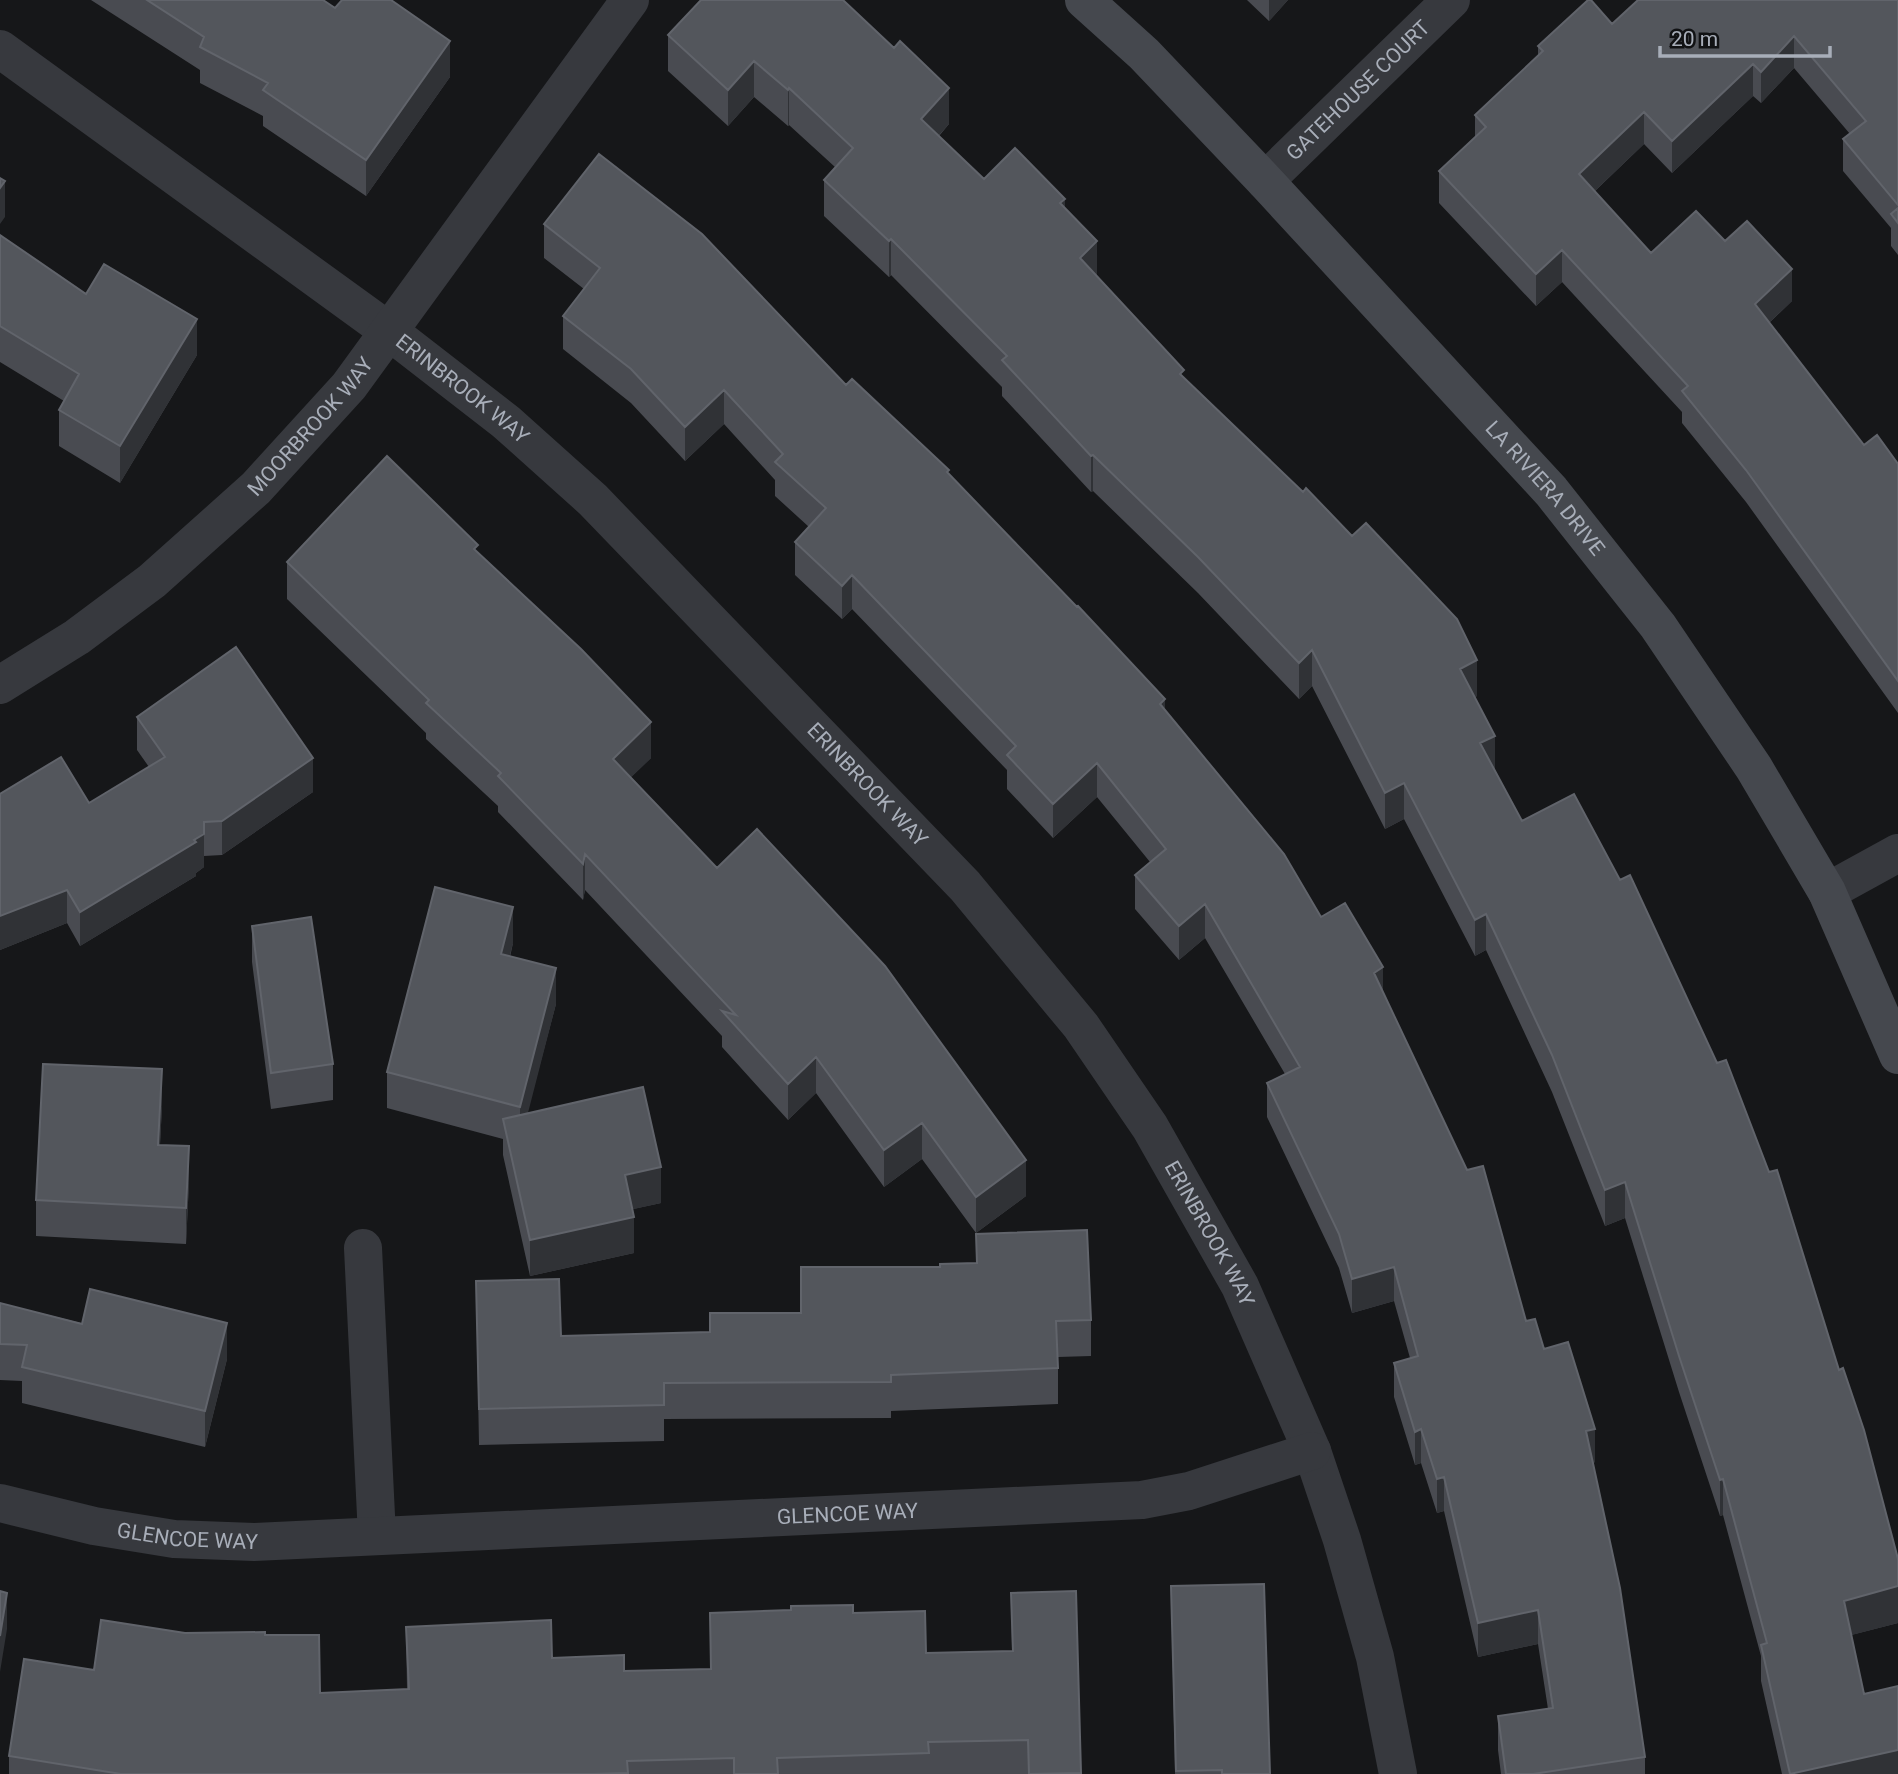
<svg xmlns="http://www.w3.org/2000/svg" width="1898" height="1774" font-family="Roboto,sans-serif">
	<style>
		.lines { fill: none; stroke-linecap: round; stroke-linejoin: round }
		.street { stroke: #37393e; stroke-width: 38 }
		.secondary { stroke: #45484e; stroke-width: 38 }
		.wall { fill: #494b51 }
		.shaded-wall { fill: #303236 }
		.building { fill: #53565c; stroke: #61646b; stroke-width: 2 }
		.labels { text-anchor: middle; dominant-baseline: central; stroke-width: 5; stroke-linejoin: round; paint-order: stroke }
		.street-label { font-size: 21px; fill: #a8aeb9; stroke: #111214 }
	</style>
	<rect width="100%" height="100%" fill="#161719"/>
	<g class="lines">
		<g class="street">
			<path id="s1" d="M0,49l390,283 116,90 87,78 372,386 116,140 69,101 90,159 72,165 30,89 33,117 23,117"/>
			<path id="s2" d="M1265,181l186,-181"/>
			<path id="s3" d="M0,685l77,-48 75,-56 104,-93 93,-102 281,-386"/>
			<path d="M1827,892l71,-39"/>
			<path d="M363,1248l14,288"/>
			<path id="s4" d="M0,1503l94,23 80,13 80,3 888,-42 47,-9 123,-40"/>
		</g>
		<path class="secondary" id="s5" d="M1084,0l60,54 121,127 286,310 107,135 96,142 73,124 71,163"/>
	</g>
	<path class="wall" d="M91,0h232l127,77 -84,119 -103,-70v-10l-63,-33v-13z
		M701,0l248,124 -10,12 45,43 81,29 32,68 87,102 293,318 -2,1 20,73 403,789v64l-47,12 13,59 34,80h-116l-21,-93v-25l-38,-141 -3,1 -41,-124 -54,-174 -20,8 -53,-134 -66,-142 -11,6 -71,-137 -19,10 -73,-143 -13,13 -101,-106 -105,-102 -2,1 -89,-96v-9l-111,-112 -2,2 -65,-61v-36l11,-13 -46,-42 -1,1 -34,-29 -26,29 -60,-55v-36z
		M1247,0h41l-19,21z
		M1898,0v255l-7,-9v-18l-48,-57v-32l7,-5 -56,-66 -33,35 -8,-7 -81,77 -28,-29 -49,47 56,62 74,-12 67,60 -23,22 95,122 34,19v249l-152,-211 -64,-79v-11l-120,-130 -26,24 -97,-103v-32l36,-34v-22l63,-59v-10l74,-22z
		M544,224l302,161 103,89 216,237 156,206 62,75 143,329 18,28 51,113 -2,1 52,294v17h-144l-3,-24v-34l50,-7 -10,-65 -60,13 -34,-146 -7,2 -16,-50 -6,2 -21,-68v-34l16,-5 -16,-57 -42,12 -13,-45 -72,-151v-34l18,-9 -80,-136 -26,22 -44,-51v-34l15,-13 -53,-65 -44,41 -46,-49v-19l-155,-161 -10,10 -47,-44v-33l14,-15 -34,-31v-16l-51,-56 -39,37 -54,-58 -68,-54v-33l21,-27 -40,-31z
		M0,235l86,59 111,61 -77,128 -61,-37v-36l5,-9 -64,-39z
		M478,552l173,206 -20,19 395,419 -50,37 -54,-74 -38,28 -68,-94 -28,27 -66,-73v-11l-137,-146 -2,10 -85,-88v-6l-72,-67v-6l-139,-134v-37z
		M137,717l176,75 -91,63 -18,1v11l-8,6v3l-116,70 -13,-23 -67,27v-156l89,9 60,-36 -12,-17z
		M252,926l81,138v36l-62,9 -19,-147z
		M513,943l-3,14 46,47 -29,109 134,90 -28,6 1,44 -104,23 -27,-121v-16l-116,-31v-36z
		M162,1106l-2,39 29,37 -3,62 -150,-8v-36z
		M976,1234l115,86v36l-33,1v47l-167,7v7l-227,1v22l-185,4 -3,-164 85,55 149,-4 91,-19 139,-46 36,-4z
		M0,1303l227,56 -22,88 -183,-44v-22l-22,-1z
		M1171,1586l99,188h-95z
		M1011,1593l70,181h-1072v-18l85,-86 91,-37 80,2 55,58 87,-4 -1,-62 146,31 72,13 86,-2v-56h143l73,40 86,-2z"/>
	<path class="shaded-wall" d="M1269,0h19l-19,21z
		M1794,36v32l-33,35v-31z
		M450,41v36l-84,119v-36z
		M754,61v36l-26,29v-36z
		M1753,64v32l-81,77v-32z
		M789,88v37l-1,1v-36z
		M949,88v36l-28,31v-36z
		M1644,112v32l-65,62v-32z
		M5,181v36l-5,7v-36z
		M1065,199v36l-5,-32z
		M891,239v36l-2,2v-36z
		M1097,241v36l-17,-19z
		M1562,250v32l-26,24v-32z
		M1792,269v32l-37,35v-32z
		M197,319v36l-77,128v-37z
		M724,390v34l-39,37v-34z
		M1093,455v36l-2,1v-36z
		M852,575v34l-10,10v-33z
		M1312,650v36l-13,13v-36z
		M1477,660v36l-17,9v-36z
		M1165,699v34l-5,-29z
		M651,722v36l-38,37v-36z
		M1495,736v36l-15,-29z
		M313,758v34l-91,63v-34z
		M1097,763v34l-44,41v-34z
		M1404,783v36l-19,10v-36z
		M204,822v45l-8,6v3l-116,70v-34l114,-72z
		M585,854v36l-2,10v-36z
		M67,890v33l-67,27v-34z
		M1205,904v34l-26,22v-34z
		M513,907v36l-12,47v-36z
		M1486,914v36l-11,6v-36z
		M1383,967v34l-9,-28z
		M556,968v36l-36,140v-37z
		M816,1057v36l-28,27v-36z
		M162,1069v37l-4,75v-36z
		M922,1123v36l-38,28v-37z
		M189,1146v36l-3,62v-36z
		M1026,1160v36l-50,37v-36z
		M661,1167v36l-36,8v-36z
		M1625,1182v36l-20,8v-36z
		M634,1217v36l-104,23v-36z
		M1394,1267v34l-42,12v-34z
		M227,1323v36l-22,88v-36z
		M1421,1429v34l-6,2v-33z
		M1595,1429v33l-9,3v-34z
		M1444,1477v34l-7,2v-34z
		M1723,1479v36l-3,1v-36z
		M1898,1586v37l-54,14v-36z
		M7,1593v36l-7,43v-36z
		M1538,1610v34l-60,13v-34z
		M1898,1750v24h-107z"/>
	<path class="building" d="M147,0h176l12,8 7,-8h49l59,41 -84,119 -103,-70 5,-7 -68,-36 4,-10z
		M701,0h142l51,48 6,-7 49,47 -28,31 63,60 31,-31 50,51 -5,4 37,38 -17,17 104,112 -4,4 123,118 3,-4 46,48 14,-13 91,96 20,41 -17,9 35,67 -15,7 42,78 52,-27 46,86 10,-5 87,188 9,-3 43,112 8,-2 62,200 4,-2 21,62 34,129v27l-54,15 20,93 34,-8v64l-108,24 -29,-129 6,-2 -44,-164 -3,1 -41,-124 -54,-174 -20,8 -53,-135 -66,-141 -11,6 -71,-137 -19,10 -73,-143 -13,13 -101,-106 -105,-102 -2,1 -89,-96 5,-4 -116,-117 -2,2 -65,-61 29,-32 -64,-60 -1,2 -34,-29 -26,29 -60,-55z
		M1588,0h3l21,24 26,-24h260v205l-55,-66 23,-18 -72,-85 -33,36 -8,-8 -81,77 -28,-29 -65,62 72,79 45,-42 29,30 22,-20 45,48 -37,35 109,141 13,-10 21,29v217l-152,-211 -64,-79 6,-5 -126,-136 -26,24 -97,-103 47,-44 -11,-12 68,-64 -5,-5z
		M599,154l103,80 144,151 6,-6 97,91 -2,2 130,135 1,-1 87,93 -5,5 124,150 37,63 24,-14 38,64 -9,6 93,197 16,-4 43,155 9,-2 9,30 24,-7 27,87 -9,2 34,157 25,169 -112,17h-27l-8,-58 55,-8 -15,-98 -60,13 -34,-146 -7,2 -16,-50 -6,3 -21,-69 24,-7 -24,-89 -42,12 -13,-45 -72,-151 33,-16 -95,-163 -26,22 -44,-51 31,-26 -69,-86 -44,41 -46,-49 9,-9 -164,-171 -10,11 -47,-44 31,-34 -51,-46 8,-8 -59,-64 -39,37 -54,-58 -68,-53 37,-48 -56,-44z
		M0,178l5,3 -5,7z
		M1898,208v15l-7,-9z
		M0,235l86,59 18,-30 93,55 -77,127 -61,-36 20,-36 -79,-48z
		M387,456l91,89 -4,4 107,100 70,73 -38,37 104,109 40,-39 128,137 141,194 -50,37 -54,-74 -38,27 -68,-93 -28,27 -66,-73 14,4 -151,-161 -2,10 -85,-88 3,-3 -75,-70 3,-3 -142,-138z
		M236,647l77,111 -91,63 -18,1v12l-10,6 2,2 -116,70 -13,-22 -67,26v-122l61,-37 28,46 76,-46 -28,-40z
		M435,887l78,20 -12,47 55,14 -36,139 -133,-35z
		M311,917l22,147 -62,9 -19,-147z
		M43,1064l119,5 -4,76 31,1 -3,62 -150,-8z
		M643,1087l18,80 -36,8 9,42 -104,23 -27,-121z
		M1087,1230l4,90 -35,1 2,47 -167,7v7l-227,1v22l-185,4 -3,-128 83,-2 2,57 149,-4v-19h91v-46h139v-3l37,-1 -1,-29z
		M90,1289l137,34 -22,88 -183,-44 5,-22 -27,-1v-41l82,21z
		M1264,1584l6,190h-48v-4l-46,1 -5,-185z
		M0,1591l7,2 -7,43z
		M1076,1591l5,182 -52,1 -1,-34 -100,2 1,11 -152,5 1,16h-44v-16l-107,3 1,12 -36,1h-471l-112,-18 15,-97 70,11 7,-50 84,13 80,-1v3h54l1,58 89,-4 -3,-62 145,-7 1,38 72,-3v16l87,-2 -1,-56 81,-3v-4l62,-1v8l72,-2 1,42 87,-2 -2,-58z"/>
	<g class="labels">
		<g class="street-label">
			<text stroke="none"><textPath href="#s2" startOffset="130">GATEHOUSE COURT</textPath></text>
			<text stroke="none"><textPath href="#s1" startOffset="574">ERINBROOK WAY</textPath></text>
			<text stroke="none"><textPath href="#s3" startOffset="406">MOORBROOK WAY</textPath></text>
			<text stroke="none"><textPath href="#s5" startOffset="672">LA RIVIERA DRIVE</textPath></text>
			<text stroke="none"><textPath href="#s1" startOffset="1141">ERINBROOK WAY</textPath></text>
			<text stroke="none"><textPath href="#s1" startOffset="1708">ERINBROOK WAY</textPath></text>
			<text stroke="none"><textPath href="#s4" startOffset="852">GLENCOE WAY</textPath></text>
			<text stroke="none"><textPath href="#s4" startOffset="191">GLENCOE WAY</textPath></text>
		</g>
	</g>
	<path d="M1660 46v10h170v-10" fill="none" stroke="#a8aeb9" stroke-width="3.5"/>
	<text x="1671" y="46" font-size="21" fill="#a8aeb9" stroke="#111214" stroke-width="5" paint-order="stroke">20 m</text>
</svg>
